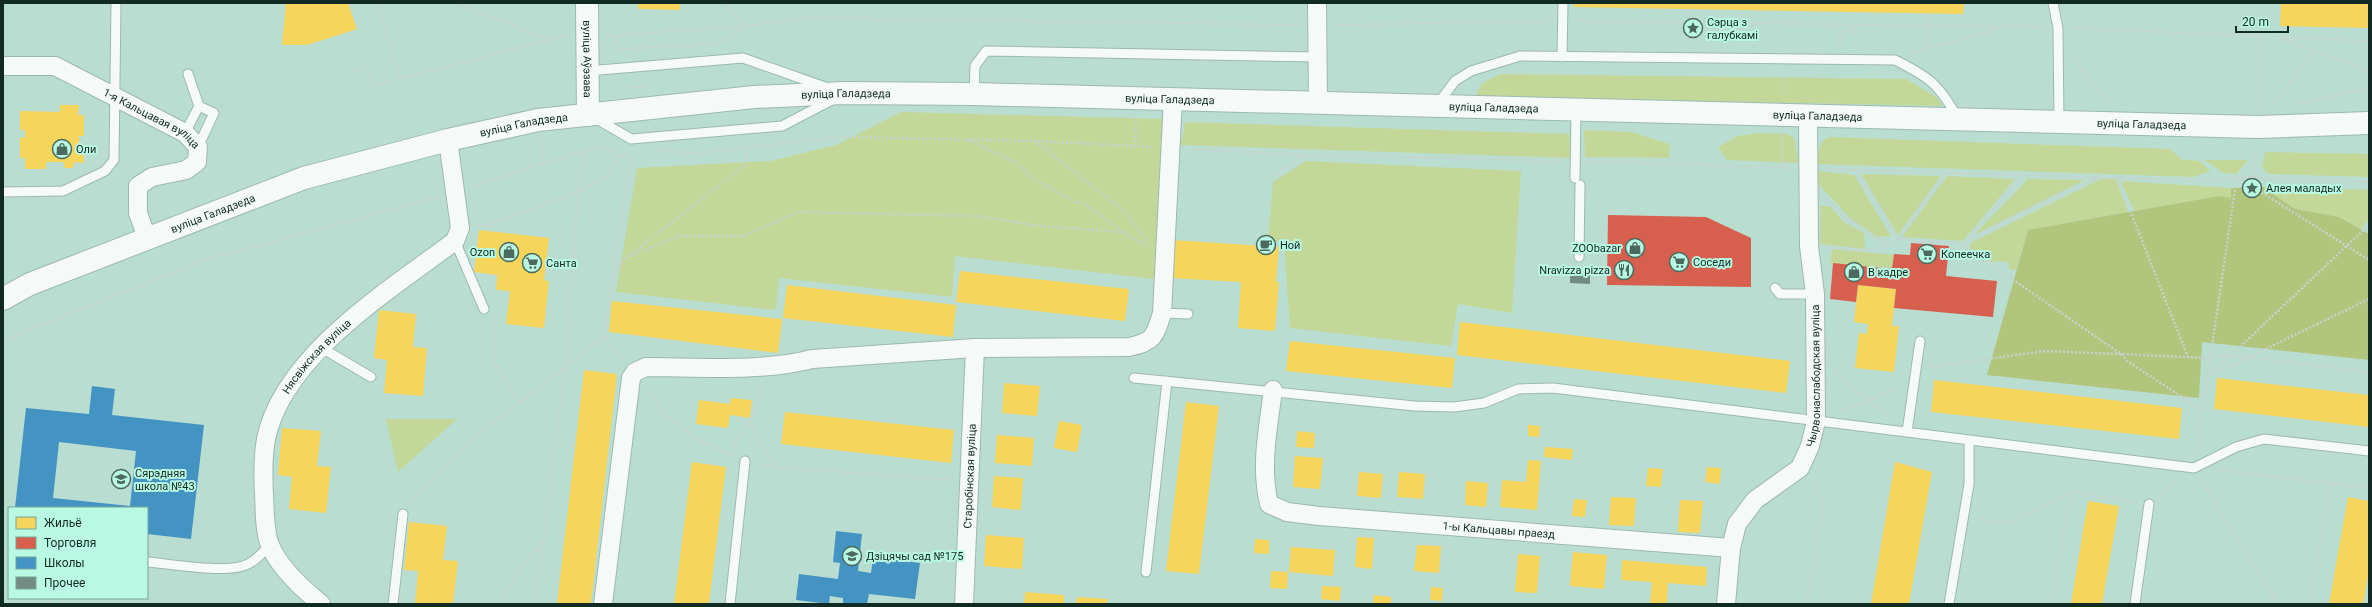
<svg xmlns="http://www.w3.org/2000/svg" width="2372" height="607" font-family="Roboto,sans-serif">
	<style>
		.green { fill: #c3d898 }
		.forest { fill: #b2c57c }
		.homes { fill: #f6d55c }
		.shops { fill: #d6604d }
		.schools { fill: #4393c3; fill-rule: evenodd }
		.building { fill: #728c83 }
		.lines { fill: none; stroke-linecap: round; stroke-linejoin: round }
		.lane-casing { stroke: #9db8af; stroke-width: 11 }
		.street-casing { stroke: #9db8af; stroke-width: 20 }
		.secondary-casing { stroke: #9db8af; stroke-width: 24 }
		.path { stroke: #c7d2ce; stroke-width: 2.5; stroke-dasharray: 2 2; stroke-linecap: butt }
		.lane { stroke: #f5faf8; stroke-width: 9 }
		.street { stroke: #f5faf8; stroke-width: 18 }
		.secondary { stroke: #f5faf8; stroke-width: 22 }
		.labels { text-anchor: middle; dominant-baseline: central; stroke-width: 4; stroke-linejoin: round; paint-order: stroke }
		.poi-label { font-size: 11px; fill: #112a23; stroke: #b9f8e3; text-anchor: start }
		.street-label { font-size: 11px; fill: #112a23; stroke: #b9f8e3 }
	</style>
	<rect width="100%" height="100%" fill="#baddd1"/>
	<path class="green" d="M1501,74l405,5 30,18 6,9 -466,-10 6,-13z
		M901,112l261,7 -8,160 -199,-23 -3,41 -173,-19 -3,32 -160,-18 21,-124 134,-7 65,-16z
		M1185,122l384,12 2,24 -390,-13z
		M1584,130l47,2 39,12 -1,14 -84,-1z
		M1758,133l29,1 7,4 5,25 -72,-3 -9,-13 20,-11z
		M1829,137l341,12 11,10 18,2 12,10 -18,6 -379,-13 8,-22z
		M2265,152l104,2v23l-99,-3 -5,-2 -3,-5z
		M2204,160h44l-12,14 -12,-1z
		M1306,161l215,10 -9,142 -54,-9 -7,42 -161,-18 -6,-85 -16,-4 5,-57z
		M1818,171l36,4 37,61 -13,1 -27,-18 -33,-35z
		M1861,174l80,2 -43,59z
		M1947,176l68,3 -52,62 -61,-4z
		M2027,179l58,1 -111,55 53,-55z
		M2101,179h15l12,33 -100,18 -12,40h-6l-2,-8 -20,-1v-10l-18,-1v-7z
		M2121,181l110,7 1,10 -13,-2 -85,15z
		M2262,186l107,4v30l-9,9 -21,-12 -44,-8z
		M1820,206h10l14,16 20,11 1,16 -45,-5z
		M1832,249l63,6 -1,13 -64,-5z
		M386,419h71l-59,53z"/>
	<path class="forest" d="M2263,187l32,22 44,8 30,17v126l-167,-18 -3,56 -212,-23 41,-145 191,-34 12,2v-10z"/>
	<path class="homes" d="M286,3h62l9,26 -50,16h-25z
		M638,3h42v7l-42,-1z
		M1574,3h390l-1,11 -389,-7z
		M2281,3h88v25l-89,-2z
		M60,105h19l-1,10h6v21h-5v7l5,1v19l-10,-1 -1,6h-9v-6h-18v7h-21v-11h-5v-21l5,1v-8h-5v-19l40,1z
		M479,230l70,8 -5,42 5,1 -5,47 -38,-4 4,-33 -14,-1 1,-15 -23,-3z
		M1173,240l106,7 -3,35h3l-4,49 -37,-3 3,-46 -70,-4z
		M960,271l169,18 -4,32 -169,-19z
		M787,285l169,20 -3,32 -170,-19z
		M1858,285l38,4 -4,37h7l-5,46 -39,-4 4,-35 8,1 1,-10 -14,-2z
		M612,301l170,18 -4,34 -169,-21z
		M379,310l37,4 -3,33 14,1 -4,48 -39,-3 3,-33 -13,-2z
		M1460,322l330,39 -4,32 -329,-38z
		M1290,341l165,17 -3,30 -166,-17z
		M584,370l33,4 -26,230h-34z
		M2217,378l152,17v32l-155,-18z
		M1934,380l248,28 -3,31 -248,-27z
		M1004,383l36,3 -3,30 -35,-3z
		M731,398l21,2 -2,18 -20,-3 -2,13 -32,-4 3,-24 31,4z
		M1186,402l33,4 -20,168 -33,-3z
		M785,412l169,18 -3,33 -170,-19z
		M1059,421l23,4 -5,27 -23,-4z
		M1528,425l12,1 -1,11 -11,-1z
		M282,428l39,3 -4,35 14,1 -5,46 -37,-4 3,-32 -14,-2z
		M1297,431l18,2 -1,15 -18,-1z
		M997,435l37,3 -2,28 -37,-3z
		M1545,447l28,2 -1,11 -28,-3z
		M1295,456l28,2 -3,31 -27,-2z
		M1528,460l13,1 -4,49 -37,-3 2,-27 24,2z
		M692,462l34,5 -17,137h-35z
		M1895,462l37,10 -23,132h-38z
		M1707,467l14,1 -1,16 -15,-2z
		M1648,468l15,1 -2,18 -15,-1z
		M1359,472l24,2 -2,24 -24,-2z
		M1399,472l26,2 -2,25 -26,-2z
		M994,476l29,2 -2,32 -29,-3z
		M1466,481l22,2 -2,24 -21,-2z
		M1611,497l25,1 -2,28 -25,-1z
		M2348,497l21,4v70l-6,33h-34z
		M1574,499l13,1 -2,17 -13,-1z
		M1680,500l23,1 -3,32 -22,-1z
		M2088,501l31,5 -17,98h-31z
		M409,522l38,4 -4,34 15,1 -5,43h-38l3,-33 -14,-1z
		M986,535l38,3 -2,31 -38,-3z
		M1357,537l17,1 -2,31 -17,-2z
		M1255,539l14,1v14l-15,-1z
		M1417,545l24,1 -2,27 -25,-2z
		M1291,547l44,3 -2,26 -44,-4z
		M1573,552l34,3 -3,34 -34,-3z
		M1518,554l22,2 -3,37 -22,-1z
		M1622,560l85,7 -1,19 -38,-3 -1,21h-17l2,-22 -31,-2z
		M1271,571l17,1 -1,17 -17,-1z
		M1322,586l19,1 -1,14 -19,-2z
		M1431,587l12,1 -1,13 -12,-1z
		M1025,592l39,3v9h-40z
		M1374,595l17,2v7h-18z
		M1077,597l31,2 -1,5h-31z"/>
	<path class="shops" d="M1608,215l98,2 45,21v49l-144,-2z
		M1911,243l38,3 -3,30 51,5 -4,36 -99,-9 2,-19 -38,-4 -2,17 -26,-3 3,-36 59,6 2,-15 16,1z"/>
	<path class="schools" d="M92,386l23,3 -3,26 92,10 -13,114 -44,-5v-26h-132l11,-100 63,6zM59,442l77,9 -6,55 -77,-8z
		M836,531l26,3 -4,37 13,2 2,-16 47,6 -5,36 -46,-5 -2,10h-24v-6l-13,-2 -1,8 -33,-4 3,-26 39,5 2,-16 -7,-1z"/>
	<path class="building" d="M1570,272l20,1v11l-20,-1z"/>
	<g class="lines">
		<defs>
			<path id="lane" d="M2053,3l5,25 1,94
				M1562,57l1,-54
				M587,71l156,-13 82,29
				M188,74l11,32 15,7 -16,34
				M974,94l1,-28 11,-15 332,6
				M1437,105l18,-24 16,-10 49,-15 375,4c36,18 43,24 63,58
				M595,118l36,21 151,-13 50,-26
				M185,133l14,-27
				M1575,178l1,-68
				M3,192l60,-1 42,-20 9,-11 2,-157
				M455,241l29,68
				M1579,257l1,-72
				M1775,288l5,6h35
				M1162,313l26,1
				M320,347l51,30
				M1134,378l281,28 39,1 30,-4 34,-14 35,-1 641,80 42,-21 28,-8 105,12
				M1907,432l13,-91
				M147,562c25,2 73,11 96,4 11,-3 19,-13 27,-21
				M1146,572l21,-191
				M393,604l10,-90
				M730,604l15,-143
				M1949,604l20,-120v-44
				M2135,604l14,-100"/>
			<g id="street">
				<path d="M1317,3l1,100"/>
				<path id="s1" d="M3,66h52l130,67 13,14 -1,15 -11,8 -34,7 -14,9v27l9,25"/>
				<path id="s2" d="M1273,390c-5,39 -13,76 -4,114l18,8 32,4 412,32"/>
				<path id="s3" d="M321,604c-17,-14 -43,-38 -51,-59 -6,-15 -5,-35 -6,-51 -1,-18 -1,-38 2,-55 17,-84 125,-150 189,-198l5,-13 -12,-88"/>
				<path d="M603,604l28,-226 4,-6 11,-5c50,0 118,5 166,-8l163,-11 154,-1c25,-5 26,-11 33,-34l11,-214"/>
				<path id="s4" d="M964,604l11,-256"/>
				<path id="s5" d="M1726,604l5,-56 6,-24 18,-24 45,-32 10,-22 6,-25 -1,-127 -6,-48 -1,-131"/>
			</g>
			<g id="secondary">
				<path id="s6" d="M587,3l1,112"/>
				<path id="s7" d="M3,299l27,-15 274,-106 144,-38 90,-20 216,-23 89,-4 131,1 1284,33 111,-4"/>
			</g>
		</defs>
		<use href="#lane" class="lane-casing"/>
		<use href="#street" class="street-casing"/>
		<use href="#secondary" class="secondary-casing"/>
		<path class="path" d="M376,3l25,76
			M456,3l93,37 19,-4
			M1925,14l1,35
			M1575,21l471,6
			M1335,25l215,-4
			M2071,28l298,13
			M1712,31h9v-8
			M1688,35l1,-26
			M606,36l140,-10 63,-8 491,7
			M617,36l3,13 98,-5 28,-18 -22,-23
			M2281,39l88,32
			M1840,48v-16h13v-7
			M1910,53l83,-22 2,-4
			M2072,54l8,13 30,37
			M353,71l12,-4 7,19 176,-46
			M627,88l25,-2
			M1784,95v-23
			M2299,104l70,-16
			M2272,107l42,-56
			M2259,109l1,-72
			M540,138l3,26
			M968,140l49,23 14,14 44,25 10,2 45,33 18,9
			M1035,141l88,69 25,32
			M1135,146l1,-29
			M1188,149l116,6 258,6
			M659,151l41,2 140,-16 195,4 118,6
			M1587,161l205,7
			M1783,167v-33
			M1825,169l384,12 28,-4 132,5
			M1855,170l43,69 49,-66
			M1271,177l33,-22
			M2117,177l71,180
			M2255,178l1,-30
			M473,187l110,-36 23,-4 14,9 8,-4
			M1826,199l22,21 39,25
			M478,225h11l89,-33 28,-15 14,-21
			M1966,241l58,-67
			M1965,242l134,-65
			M1826,247c28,2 47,9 72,-8l63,5 160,110 6,7 75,49
			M630,256l49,-20h65l54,-24 178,4 63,10 84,6
			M615,267l131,-103 2,-17
			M496,315l-3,45 26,43
			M604,337l19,23
			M3,344l21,-12 184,-73 231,-62
			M1928,367l117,-16 166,7 20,-3 138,17
			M1834,371l54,46
			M2212,375l157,-76
			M2208,377l161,-152
			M648,390l19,27 35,25 32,14
			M1842,411l58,-24
			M749,423l28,45
			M735,452l2,-14 12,-15 15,-39
			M2196,453l41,-276 132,83
			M756,466l197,14
			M2219,470l150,18
			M2200,478l77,126
			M2159,496l21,-17
			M409,504l57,-60 138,-107 28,-186
			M1976,519l32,4 63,-31 66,10
			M3,552l6,5
			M59,598l7,6
			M497,604l46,-65
			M536,604l29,-237 13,-175 5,-41
			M1807,604l16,-100 -10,-24
			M2051,604l20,-112
			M2310,604l20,-122"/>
		<use href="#lane" class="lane"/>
		<use href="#street" class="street"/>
		<use href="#secondary" class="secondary"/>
	</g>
	<defs>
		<symbol id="sight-ring" viewBox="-11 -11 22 22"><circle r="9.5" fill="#b9f8e3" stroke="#4c6960" stroke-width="1.5"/><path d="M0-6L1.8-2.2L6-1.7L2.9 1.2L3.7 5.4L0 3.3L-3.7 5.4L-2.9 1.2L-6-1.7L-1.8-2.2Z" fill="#4c6960"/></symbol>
		<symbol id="shop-ring" viewBox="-11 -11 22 22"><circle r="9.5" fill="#b9f8e3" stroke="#4c6960" stroke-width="1.5"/><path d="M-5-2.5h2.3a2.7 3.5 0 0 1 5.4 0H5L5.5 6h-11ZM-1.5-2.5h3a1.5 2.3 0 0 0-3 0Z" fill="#4c6960"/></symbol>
		<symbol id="cafe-ring" viewBox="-11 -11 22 22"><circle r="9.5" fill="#b9f8e3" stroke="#4c6960" stroke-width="1.5"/><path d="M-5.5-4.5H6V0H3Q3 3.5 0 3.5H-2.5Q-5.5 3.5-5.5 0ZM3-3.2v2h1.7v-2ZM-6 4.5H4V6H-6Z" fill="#4c6960"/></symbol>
		<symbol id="supermarket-ring" viewBox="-11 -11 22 22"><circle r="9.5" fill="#b9f8e3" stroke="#4c6960" stroke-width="1.5"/><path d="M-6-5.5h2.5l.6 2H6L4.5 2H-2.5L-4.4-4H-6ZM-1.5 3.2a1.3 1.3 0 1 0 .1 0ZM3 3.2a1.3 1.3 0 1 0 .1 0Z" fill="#4c6960"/></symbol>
		<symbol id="restaurant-ring" viewBox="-11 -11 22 22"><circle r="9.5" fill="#b9f8e3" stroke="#4c6960" stroke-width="1.5"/><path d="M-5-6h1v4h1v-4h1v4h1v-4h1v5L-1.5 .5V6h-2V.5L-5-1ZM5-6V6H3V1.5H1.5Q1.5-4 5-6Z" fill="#4c6960"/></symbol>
		<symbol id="school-ring" viewBox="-11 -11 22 22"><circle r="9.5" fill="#b9f8e3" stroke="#4c6960" stroke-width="1.5"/><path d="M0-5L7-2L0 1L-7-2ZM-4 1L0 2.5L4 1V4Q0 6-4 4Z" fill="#4c6960"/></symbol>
	</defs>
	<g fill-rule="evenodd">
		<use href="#sight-ring" x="1682" y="17" width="22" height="22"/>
		<use href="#shop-ring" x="51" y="138" width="22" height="22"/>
		<use href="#sight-ring" x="2241" y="177" width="22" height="22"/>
		<use href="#cafe-ring" x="1255" y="234" width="22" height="22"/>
		<use href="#shop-ring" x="1624" y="237" width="22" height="22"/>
		<use href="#shop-ring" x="498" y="241" width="22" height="22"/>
		<use href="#supermarket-ring" x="1916" y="243" width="22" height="22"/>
		<use href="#supermarket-ring" x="1668" y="251" width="22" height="22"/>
		<use href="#supermarket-ring" x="521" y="252" width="22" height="22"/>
		<use href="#restaurant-ring" x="1613" y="259" width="22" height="22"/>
		<use href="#shop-ring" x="1843" y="261" width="22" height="22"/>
		<use href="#school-ring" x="110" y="468" width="22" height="22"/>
		<use href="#school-ring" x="841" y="545" width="22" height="22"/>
	</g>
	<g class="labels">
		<g class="poi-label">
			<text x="1707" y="22">Сэрца з<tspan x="1707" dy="13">галубкамі</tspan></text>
			<text x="76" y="149">Оли</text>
			<text x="2266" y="188">Алея маладых</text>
			<text x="1280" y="245">Ной</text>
			<text x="1621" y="248" text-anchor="end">ZOObazar</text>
			<text x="495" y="252" text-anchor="end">Ozon</text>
			<text x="1941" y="254">Копеечка</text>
			<text x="1693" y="262">Соседи</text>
			<text x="546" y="263">Санта</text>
			<text x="1610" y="270" text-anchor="end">Nravizza pizza</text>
			<text x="1868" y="272">В кадре</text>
			<text x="135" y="473">Сярэдняя<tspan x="135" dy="13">школа №43</tspan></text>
			<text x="866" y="556">Дзіцячы сад №175</text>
		</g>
		<g class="street-label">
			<text stroke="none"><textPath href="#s6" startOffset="56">вуліца Аўэзава</textPath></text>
			<text stroke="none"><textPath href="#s7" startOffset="875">вуліца Галадзеда</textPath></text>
			<text stroke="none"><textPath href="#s7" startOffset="1199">вуліца Галадзеда</textPath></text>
			<text stroke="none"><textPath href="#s7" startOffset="1523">вуліца Галадзеда</textPath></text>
			<text stroke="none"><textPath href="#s7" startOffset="1847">вуліца Галадзеда</textPath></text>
			<text stroke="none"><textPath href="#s1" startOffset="162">1-я Кальцавая вуліца</textPath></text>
			<text stroke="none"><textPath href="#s7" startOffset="2171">вуліца Галадзеда</textPath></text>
			<text stroke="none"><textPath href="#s7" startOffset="551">вуліца Галадзеда</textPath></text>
			<text stroke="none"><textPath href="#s7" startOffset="227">вуліца Галадзеда</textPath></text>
			<text stroke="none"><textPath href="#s3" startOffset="284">Нясвіжская вуліца</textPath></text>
			<text stroke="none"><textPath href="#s5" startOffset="261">Чырвонаслабодская вуліца</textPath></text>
			<text stroke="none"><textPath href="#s4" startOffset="128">Старобінская вуліца</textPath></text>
			<text stroke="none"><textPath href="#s2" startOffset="347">1-ы Кальцавы праезд</textPath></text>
		</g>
	</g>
	<rect width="2372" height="607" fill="none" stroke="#112a23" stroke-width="8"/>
	<rect x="8" y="507" width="140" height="92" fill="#b9f8e3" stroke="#76a696"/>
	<rect x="16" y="517" width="20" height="12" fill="#f6d55c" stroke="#76a696"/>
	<text x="44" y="527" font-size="12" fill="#112a23">Жильё</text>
	<rect x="16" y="537" width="20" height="12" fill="#d6604d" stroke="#76a696"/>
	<text x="44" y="547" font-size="12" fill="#112a23">Торговля</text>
	<rect x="16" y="557" width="20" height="12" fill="#4393c3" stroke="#76a696"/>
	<text x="44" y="567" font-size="12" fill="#112a23">Школы</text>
	<rect x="16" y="577" width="20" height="12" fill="#728c83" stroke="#76a696"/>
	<text x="44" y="587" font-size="12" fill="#112a23">Прочее</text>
	<path d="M2236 26v6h52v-6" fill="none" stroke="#112a23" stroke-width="2"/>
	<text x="2242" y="26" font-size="12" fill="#112a23" stroke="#b9f8e3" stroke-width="3" paint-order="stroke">20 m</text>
</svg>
